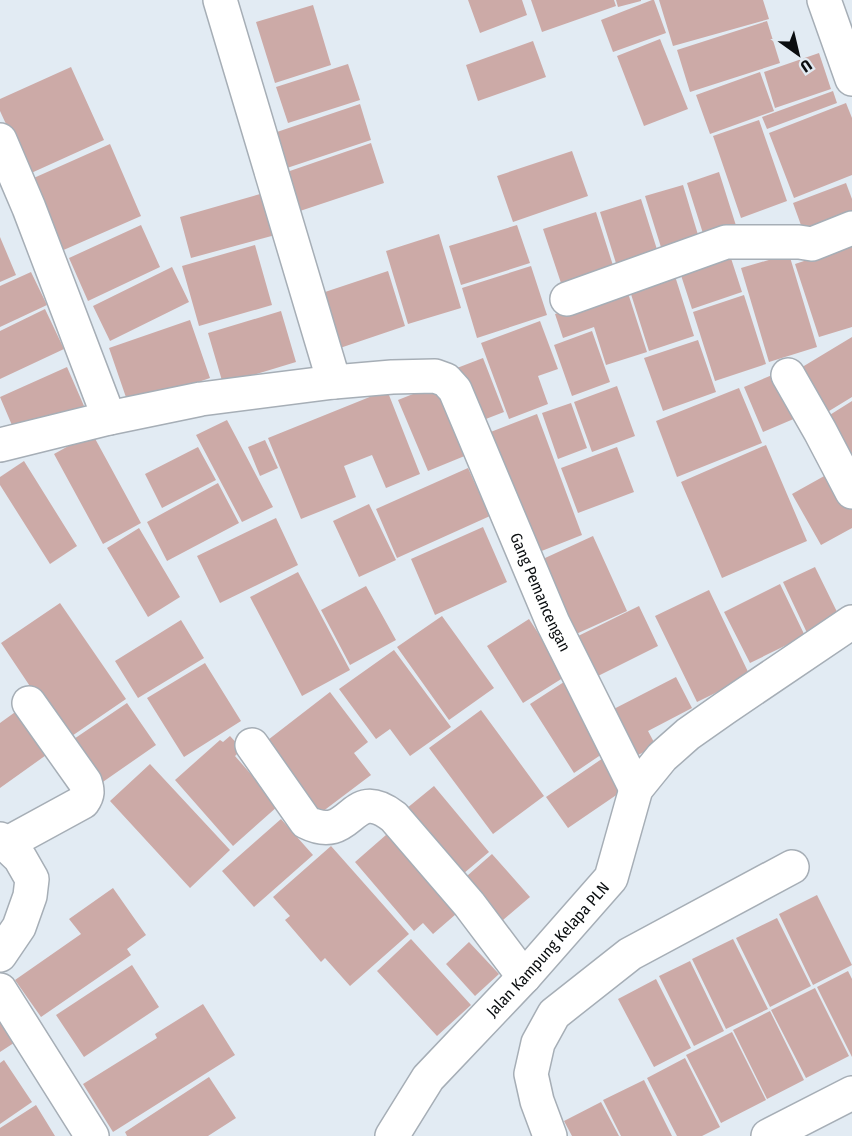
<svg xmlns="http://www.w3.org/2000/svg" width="852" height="1136" font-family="'Fira Sans Condensed',sans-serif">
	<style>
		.building { fill: #ccaaa7 }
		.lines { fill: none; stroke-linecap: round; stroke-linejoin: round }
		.minor-casing { stroke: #a6aeb6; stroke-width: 36 }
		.tertiary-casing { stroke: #a6aeb6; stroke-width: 36 }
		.minor { stroke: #fff; stroke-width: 33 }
		.tertiary { stroke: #fff; stroke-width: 33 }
		.labels { text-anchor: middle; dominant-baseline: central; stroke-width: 6; stroke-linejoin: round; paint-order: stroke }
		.street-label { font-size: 16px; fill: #0a0d0f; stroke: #e2ebf3 }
	</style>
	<rect width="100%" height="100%" fill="#e2ebf3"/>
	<path class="building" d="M468,0h54l5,15 -47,18z
		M531,0h83l2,6 -74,26z
		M616,0h25v1l-23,6z
		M652,0h2l12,33 -53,19 -12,-32z
		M659,0h104l6,19 -96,27z
		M313,5l18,60 -56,18 -19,-61z
		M767,21l13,42 -90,29 -13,-42z
		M660,39l28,70 -44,17 -27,-70z
		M533,41l13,36 -68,24 -12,-36z
		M819,53l12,36 -56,19 -11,-36z
		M348,64l12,36 -72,23 -12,-36z
		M71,67l33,73 -75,34 -29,-63v-12z
		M760,72l14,39 -64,23 -14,-39z
		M833,91l4,12 -70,26 -5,-12z
		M846,103l6,15v57l-58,23 -25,-65z
		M360,104l11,36 -90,30 -13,-35z
		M759,120l28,81 -46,17 -28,-82z
		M371,143l13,40 -87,29 -13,-39z
		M110,144l31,72 -82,36 -32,-71z
		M572,151l16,45 -75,26 -16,-46z
		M719,172l20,63 -32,11 -20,-63z
		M846,183l6,16v24l-46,16 -13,-36z
		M683,185l19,63 -37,12 -20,-64z
		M267,192l12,42 -88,24 -11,-41z
		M641,199l20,63 -41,14 -20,-64z
		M596,212l21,66 -52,17 -22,-66z
		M141,225l19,42 -72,34 -19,-43z
		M517,225l13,38 -69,22 -12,-39z
		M439,234l22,74 -53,16 -22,-73z
		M0,237l16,38 -16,7z
		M255,245l17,60 -73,21 -17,-60z
		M852,245v82l-33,10 -24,-73z
		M727,246l15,46 -50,17 -15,-46z
		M789,254l28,93 -48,15 -28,-94z
		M531,266l16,49 -70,23 -15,-50z
		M172,267l17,35 -79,39 -17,-35z
		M388,271l17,55 -65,22 -18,-55z
		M31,272l16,33 -47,22v-41z
		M675,276l19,60 -45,15 -19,-60z
		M627,290l20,62 -41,13 -12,-38 -31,11 -8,-24z
		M744,295l22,69 -51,17 -22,-69z
		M45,309l19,40 -64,30v-48z
		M281,311l15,51 -73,22 -15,-51z
		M190,320l20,58 -81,28 -20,-58z
		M540,321l18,48 -20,7 10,28 -39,15 -28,-76z
		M592,331l18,51 -38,14 -18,-51z
		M852,337v60l-36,22 -27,-44z
		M698,340l18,52 -53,19 -19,-53z
		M483,358l21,54 -26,10 -21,-54z
		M67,367l17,39 -67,31 -17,-40z
		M784,370l19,45 -40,17 -19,-45z
		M438,384l29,71 -39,16 -30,-71z
		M617,386l18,50 -43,16 -18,-50z
		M739,388l23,55 -85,34 -21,-56z
		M387,390l33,84 -34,14 -14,-33 -28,11 12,31 -55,22 -33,-81z
		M852,401v55l-10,6 -25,-39z
		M571,403l16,45 -29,11 -16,-46z
		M537,414l45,121 -48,19 -46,-121z
		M227,420l46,87 -31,15 -46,-87z
		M92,433l49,90 -38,21 -49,-90z
		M265,440l13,28 -18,8 -12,-29z
		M766,445l41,96 -85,37 -41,-96z
		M198,447l18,33 -54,28 -17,-34z
		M617,447l17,45 -56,21 -17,-45z
		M24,461l53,85 -27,18 -50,-79v-8z
		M468,468l22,48 -93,42 -21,-49z
		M835,470l17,31v27l-31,17 -29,-51z
		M218,483l21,40 -72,38 -20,-39z
		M369,504l27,56 -37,17 -26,-56z
		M276,518l22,47 -78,38 -23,-47z
		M483,527l24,55 -72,33 -24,-56z
		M139,528l41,69 -32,20 -41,-69z
		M593,536l34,75 -62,28 -33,-75z
		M815,567l26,53 -33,15 -25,-53z
		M298,572l52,98 -48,26 -52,-99z
		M780,584l25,52 -55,27 -26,-51z
		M366,586l30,54 -46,25 -29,-55z
		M709,590l41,86 -53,26 -42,-86z
		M60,603l66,96 -60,41 -65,-97z
		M639,606l19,40 -70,35 -20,-40z
		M442,616l52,72 -45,32 -52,-73z
		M529,619l37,57 -43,27 -36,-57z
		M181,620l23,38 -66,40 -23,-37z
		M394,650l57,77 -41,29 -20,-27 -14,10 -37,-50z
		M205,663l36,58 -57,36 -37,-59z
		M676,677l16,31 -44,23 8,15 -26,13 -24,-46z
		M567,680l44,68 -37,25 -44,-69z
		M330,692l38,50 -14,11 17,22 -53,40 -54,-72z
		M127,703l29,42 -59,41 -29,-43z
		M18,710l31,43 -49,35v-65z
		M481,710l63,86 -51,38 -64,-86z
		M230,736l12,13 -7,7 21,24 8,-7 14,33 -45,40 -58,-66 45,-40 3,2z
		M609,754l22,31 -63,43 -22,-31z
		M150,764l80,86 -40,38 -80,-87z
		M434,786l55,66 -32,27 -56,-66z
		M281,819l32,36 -59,52 -32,-36z
		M394,828l69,80 -30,26 -10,-11 -9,8 -59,-69z
		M331,846l78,88 -59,52 -25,-28 -4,4 -36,-42 5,-4 -17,-19z
		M492,854l38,43 -34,29 -37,-43z
		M113,888l33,47 -19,14 4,6 -90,62 -26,-37 66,-46 -12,-15z
		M817,895l35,70 -39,20 -34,-71z
		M777,918l34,68 -41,21 -34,-69z
		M411,939l60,66 -34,31 -60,-65z
		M733,939l35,70 -42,20 -34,-70z
		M469,942l30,32 -24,22 -29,-32z
		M690,961l34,70 -30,15 -35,-70z
		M132,965l27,42 -75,50 -28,-42z
		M848,971l4,8v78l-35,-70z
		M656,979l35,69 -37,19 -36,-68z
		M815,988l34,68 -43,22 -35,-68z
		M0,1003l23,34 -23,15z
		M203,1004l32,51 -122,77 -30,-48 74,-46 -2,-4z
		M770,1011l34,69 -37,19 -34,-69z
		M732,1032l34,68 -45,23 -35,-68z
		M685,1058l35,69 -18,9h-25l-30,-58z
		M4,1060l28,42 -32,22v-61z
		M209,1077l27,41 -28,18h-81l-2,-4z
		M644,1080l28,56h-51l-18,-36z
		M601,1102l18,34h-47l-8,-15z
		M36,1105l19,31h-55v-8z"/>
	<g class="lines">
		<defs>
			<g id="minor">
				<path d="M220,0l114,382"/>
				<path d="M824,0l28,79"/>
				<path d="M0,140l29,68 80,210"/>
				<path d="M567,299l159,-57h73l13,2 40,-16"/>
				<path d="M788,375l32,56 32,61"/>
				<path id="s1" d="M0,445l109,-27 92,-19 133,-17 58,-5 43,-1 11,4 9,10 98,233 83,166"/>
				<path d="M252,745l54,77c48,24 43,-40 88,-5l75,87 55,73"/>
				<path d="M0,839l20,19 12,21 -2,17 -11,31 -19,28"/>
				<path d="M6,844l77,-42c5,-7 5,-11 2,-20l-56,-79"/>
				<path d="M0,990l92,146"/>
				<path d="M550,1136l-13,-35 -6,-27 7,-31 16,-29 76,-60 162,-87"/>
				<path d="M768,1136l84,-43"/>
			</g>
			<g id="tertiary">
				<path id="s2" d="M392,1136l36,-58 96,-101 87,-99 25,-89 26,-32 26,-23 37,-26 127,-86"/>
			</g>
		</defs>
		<use href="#minor" class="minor-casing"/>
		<use href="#tertiary" class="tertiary-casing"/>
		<use href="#minor" class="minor"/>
		<use href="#tertiary" class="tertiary"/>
	</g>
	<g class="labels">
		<g class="street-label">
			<text stroke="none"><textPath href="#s1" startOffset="686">Gang Pemancengan</textPath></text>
			<text stroke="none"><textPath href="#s2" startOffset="244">Jalan Kampung Kelapa PLN</textPath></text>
		</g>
	</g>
	<g transform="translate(798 54) rotate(146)" stroke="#e2ebf3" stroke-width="4.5" paint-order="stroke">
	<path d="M0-4.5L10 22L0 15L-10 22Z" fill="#0a0d0f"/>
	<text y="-9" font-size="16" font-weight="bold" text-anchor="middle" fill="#0a0d0f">U</text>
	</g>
</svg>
